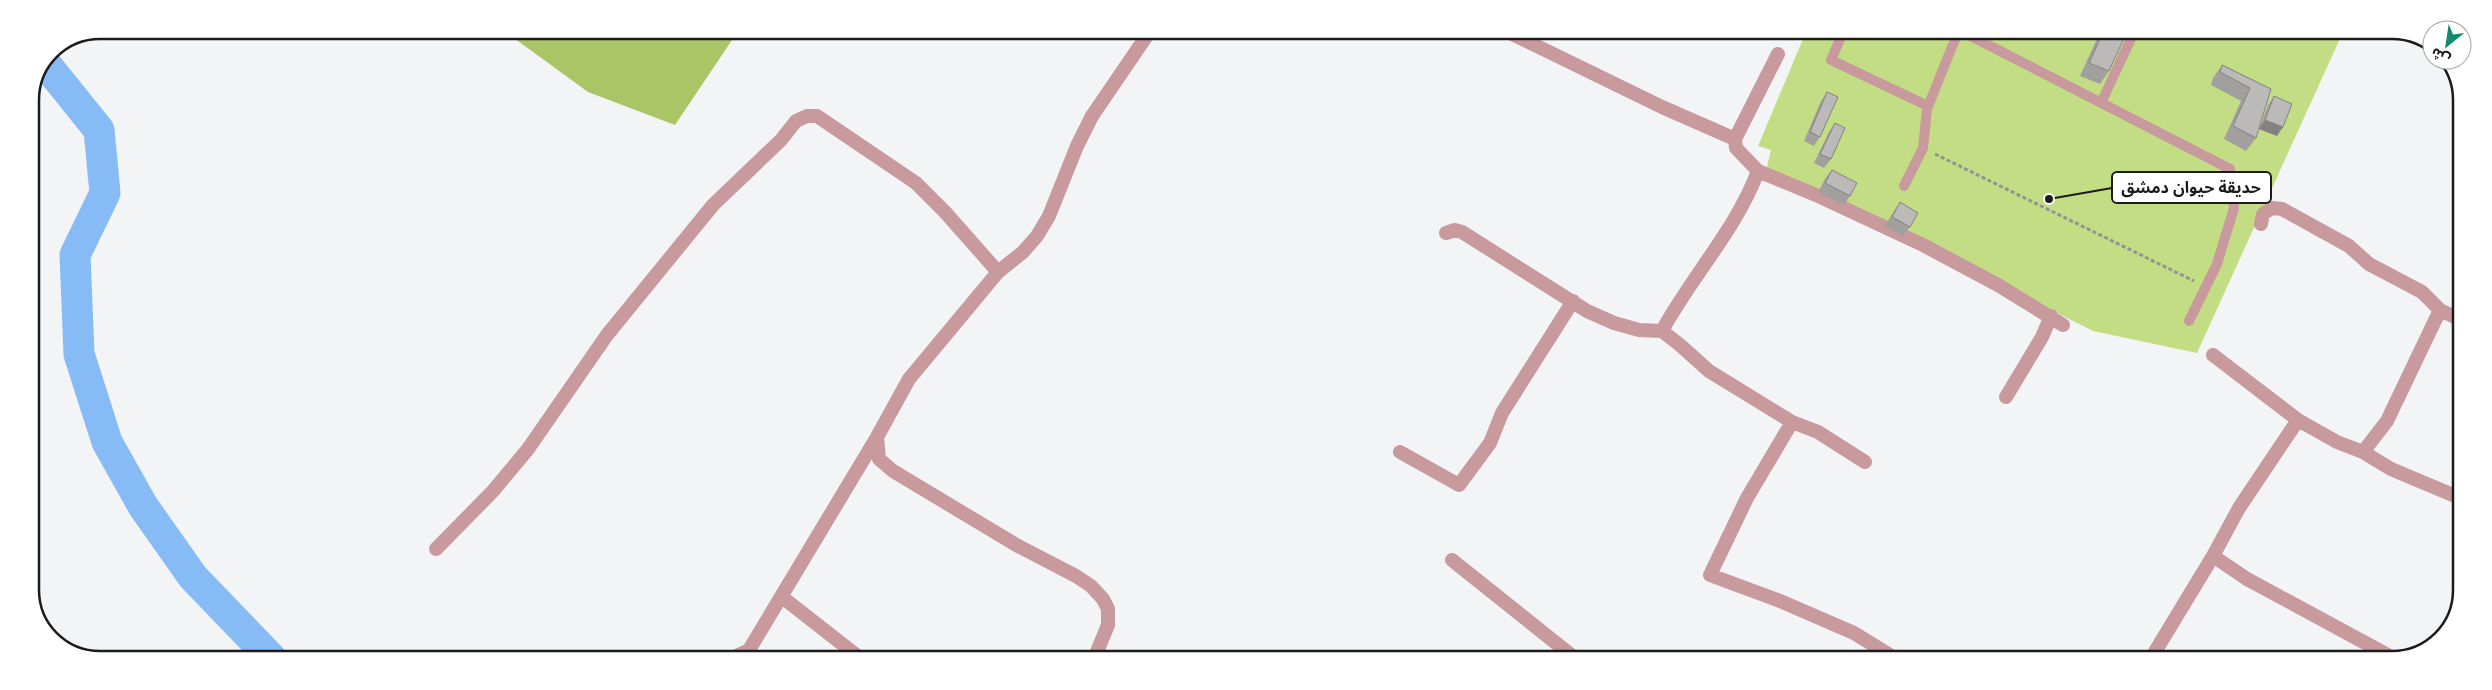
<svg xmlns="http://www.w3.org/2000/svg" width="2492" height="690" font-family="'Noto Serif','Noto Sans Arabic',serif">
	<style>
		.green { fill: #c3dd84 }
		.forest { fill: #aac565 }
		.lines { fill: none; stroke-linecap: round; stroke-linejoin: round }
		.river { stroke: #86bbf6; stroke-width: 31 }
		.path { stroke: #939395; stroke-width: 3; stroke-dasharray: 4 2.5; stroke-linecap: butt }
		.service { stroke: #c8999d; stroke-width: 10 }
		.minor { stroke: #c8999d; stroke-width: 14 }
		.wall { fill: #a2a09e }
		.shaded-wall { fill: #848281 }
		.building { fill: #bcbab8; stroke: #848281 }
		.rim { fill: none; stroke: #1b1b1c; stroke-width: 2.5 }
		.leader { fill: none; stroke: #1b1b1c; stroke-width: 2 }
		.callout-dot { fill: #1b1b1c; stroke: #fff; stroke-width: 2 }
		.callout { fill: #fff; stroke: #1b1b1c; stroke-width: 2 }
		.callout-label { font-size: 16px; text-anchor: middle; font-weight: bold; fill: #1b1b1c }
	</style>
	<rect width="100%" height="100%" fill="#f3f4f6"/>
	<path class="green" d="M1806,32h537l-146,321 -104,-22 -326,-164 4,-17 -13,-4z"/>
	<path class="forest" d="M503,30l235,1 -63,94 -87,-33z"/>
	<g class="lines">
		<path class="river" d="M45,63l54,67 6,63 -30,62 4,99 28,88 36,64 50,71 78,81"/>
		<path class="path" d="M1935,154l259,127"/>
		<path class="service" d="M1843,32l-12,28 97,46
			M1963,32l267,137 4,39 -17,56 -28,57
			M2101,103l33,-71
			M1904,186l19,-38 4,-39 31,-77"/>
		<path class="minor" d="M1506,31l156,76 73,32
			M1778,54l-43,85 1,9 22,23 58,24 107,50 75,40 65,40
			M2261,224l2,-10 9,-6 10,1 67,37 20,18 53,28 18,18 21,10
			M1446,233l9,-3 7,2 125,79 27,12 25,7 23,1 18,14 29,26 83,51 26,10 47,30
			M1662,331c29,-54 74,-101 96,-160
			M2213,355l85,65 39,22 26,10 28,17 69,29
			M2006,397l36,-60 9,-21
			M1792,422l-45,76 -37,77 70,26 74,32 42,26
			M1400,452l59,33 31,-42 12,-30 71,-112
			M2363,452l24,-31 53,-111
			M436,549l57,-58 35,-42 79,-114 106,-130 68,-65 15,-19 11,-5h10l99,67 29,29 53,60
			M2213,556l34,23 148,80
			M1452,560l124,99
			M782,597l78,61
			M732,658l17,-8 128,-213
			M1094,659l14,-34v-16l-5,-10 -12,-13 -15,-10 -58,-30 -125,-75 -14,-12 -2,-22 32,-58 89,-107 25,-20 14,-16 12,-20 28,-70 15,-30 58,-85
			M2150,660l63,-104 26,-48 59,-88"/>
	</g>
	<path class="wall" d="M2100,32h28l-4,6 -15,33 -9,13 -20,-8z
		M2222,65l49,24 -15,49 -10,13 -22,-12 17,-38 -30,-16 2,-7z
		M1827,92l-7,45 -6,9 -10,-5 17,-40z
		M2274,96l3,40 -18,-7 9,-24z
		M1835,123l-4,36 -7,9 -10,-5 15,-31z
		M1832,170l18,26 -6,9 -26,-13 7,-13z
		M1900,202l10,25 -7,9 -18,-10 9,-15z"/>
	<path class="shaded-wall" d="M2265,120l18,7 -6,9 -18,-7z"/>
	<path class="building" d="M2103,32h18l-2,4 5,2 -15,33 -20,-8z
		M2222,65l49,24 -15,49 -23,-12 17,-38 -30,-16z
		M1827,92l11,5 -18,40 -10,-5z
		M2274,96l18,8 -9,23 -18,-7z
		M1835,123l10,5 -14,31 -11,-5z
		M1832,170l25,13 -7,13 -25,-13z
		M1900,202l18,11 -8,14 -18,-10z"/>
	<path d="M0 0H2492V690H0ZM100 39H2392A61 61 0 0 1 2453 100V590A61 61 0 0 1 2392 651H100A61 61 0 0 1 39 590V100A61 61 0 0 1 100 39Z" fill="#fff" fill-rule="evenodd"/>
	<path class="rim" d="M100 39H2392A61 61 0 0 1 2453 100V590A61 61 0 0 1 2392 651H100A61 61 0 0 1 39 590V100A61 61 0 0 1 100 39Z"/>
	<path class="leader" d="M2049 199L2112 188"/>
	<circle class="callout-dot" cx="2049" cy="199" r="5"/>
	<rect class="callout" x="2112" y="172" width="159" height="31" rx="5"/>
	<g class="callout-label">
		<text x="2191" y="193">حديقة حيوان دمشق</text>
	</g>
	<g transform="translate(2447 45) rotate(210)"><circle r="24" fill="#ffffff" stroke="#a4a4a4"/>
	<path d="M0-4L9 19L0 12L-9 19Z" fill="#118b6e"/>
	<text y="-8" font-size="14" font-weight="bold" text-anchor="middle" fill="#1b1b1c">ش</text>
	</g>
</svg>
